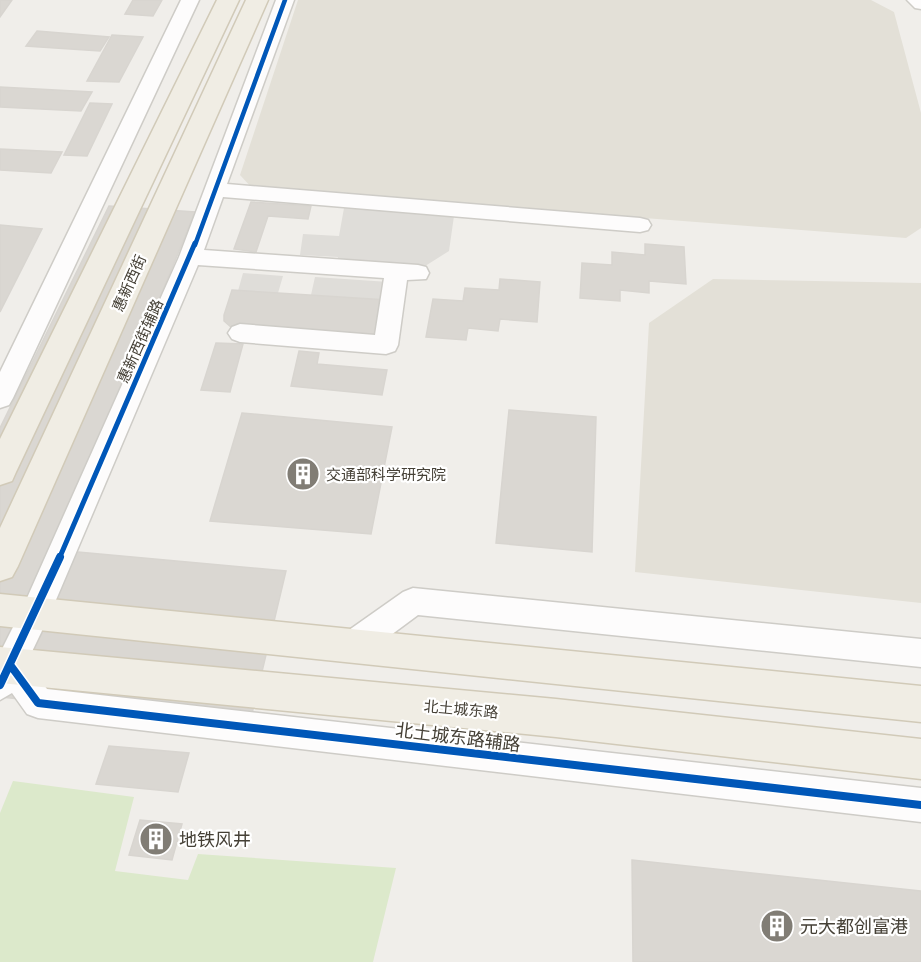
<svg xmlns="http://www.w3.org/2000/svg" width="921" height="962" font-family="Quicksand,'Noto Sans SC',sans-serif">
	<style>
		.residential { fill: #e3e0d7 }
		.green { fill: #dce9cb }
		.parking { fill: #dfddd9 }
		.building { fill: #dad7d2; stroke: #d8d5d0; stroke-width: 1.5 }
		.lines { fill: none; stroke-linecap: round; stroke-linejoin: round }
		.minor-casing { stroke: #ceccc7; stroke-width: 3 }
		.major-casing { stroke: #d1cab8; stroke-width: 3 }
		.minor { fill: #fdfcfc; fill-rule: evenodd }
		.major { fill: #f0ede4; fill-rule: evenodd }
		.cycleway-far2-casing { stroke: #fff; stroke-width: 8 }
		.cycleway-far1-casing { stroke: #fff; stroke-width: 9 }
		.cycleway-casing { stroke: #fff; stroke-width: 11 }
		.cycleway-far2 { stroke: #0057b8; stroke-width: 4.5 }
		.cycleway-far1 { stroke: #0057b8; stroke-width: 5 }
		.cycleway { stroke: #0057b8; stroke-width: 8 }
		.labels { text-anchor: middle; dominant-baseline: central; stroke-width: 4.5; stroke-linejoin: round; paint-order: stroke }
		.street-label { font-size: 15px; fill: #454036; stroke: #fff }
		.poi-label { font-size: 15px; fill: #454036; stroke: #fff; text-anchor: start }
		.near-street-label { font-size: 18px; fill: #454036; stroke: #fff }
		.near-poi-label { font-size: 18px; fill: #454036; stroke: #fff; text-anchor: start }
	</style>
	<rect width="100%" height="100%" fill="#f0eeea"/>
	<path class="residential" d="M298,0h573l23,12 27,101v115l-15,10 -654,-50 -12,-13z
		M713,279l208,4v320l-286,-31 14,-249z"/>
	<path class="green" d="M13,781l121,16 -19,74 73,9 10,-26 198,14 -23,94h-373v-149z"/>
	<path class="parking" d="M344,208l110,8 -5,35 -27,17 -86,-4 2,-7 -38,-2 3,-21 36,2z
		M243,273l40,3 -5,17 -40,-2z
		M315,277l74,5 -2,18 -76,-5z"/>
	<path class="building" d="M0,0h12l-12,17z
		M133,0h29l-9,16 -28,-2z
		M37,31l72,6 -9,14 -74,-5z
		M112,35l31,2 -24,45 -32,-1z
		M0,87l92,5 -11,19 -81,-4z
		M90,103l22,1 -25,52 -23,-1z
		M0,149l62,3 -11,21 -51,-3z
		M251,202l60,4 -3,13 -40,-3 -12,36 -22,-3z
		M109,206l86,6 -139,338 230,21 -36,151 -250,-25v-269z
		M0,225l42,4 -42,83z
		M645,244l39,3 2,37 -37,-3v12l-29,-3v11l-40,-3 2,-35 30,2v-13l33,3z
		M500,279l40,3 -3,40 -37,-3 -2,12 -30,-3 -2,12 -40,-3 7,-38 30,2 2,-13 34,2z
		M232,290l46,3 109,7 -7,36 -149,-9 -7,-6v-6z
		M216,343l27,1 -13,48 -29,-2z
		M299,351l20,2 -2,11 70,6 -5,25 -91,-9z
		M509,410l87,7 -4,135 -96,-9z
		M242,413l150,14 -21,107 -161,-13z
		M109,746l80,7 -11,39 -82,-8z
		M140,820l42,4 -10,36 -43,-5z
		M632,860l289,31v71h-288z"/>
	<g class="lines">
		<defs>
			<path id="minor" d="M181,0h18l-186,398 -4,7 -9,3v-36z
				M276,0h18l-67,184 413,34 8,2 3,5 -3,5 -8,2 -417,-35 -19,53 214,15 8,2 3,6 -3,6 -19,1 -9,65 -3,6 -9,3 -146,-12 -8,-3 -4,-6 4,-6 8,-3 135,11 9,-57 -186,-13 -148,349 -23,48 20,27 874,99v34l-883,-104 -11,-4 -15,-21 -12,7v-47l23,-46 156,-350z
				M907,0h14v9l-6,-1z
				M413,588l508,51v28l-503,-52 -54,40 -11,4 -11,-4 -4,-10 4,-10 61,-43z"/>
			<path id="major" d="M217,0h22l-223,472 -4,9 -12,4v-46z
				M246,0h22l-250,566 -6,11 -12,4v-53z
				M0,594l921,92v36l-921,-96z
				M0,647l556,52 365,40v40l-365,-42 -556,-54z"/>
		</defs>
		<use href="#minor" class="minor-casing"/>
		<use href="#major" class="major-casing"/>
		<use href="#minor" class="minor"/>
		<use href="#major" class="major"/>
		<defs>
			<path id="cycleway-far2" d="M195,245l90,-245"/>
			<path id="cycleway-far1" d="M59,559l136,-316"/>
			<path id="cycleway" d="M11,666l27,37 883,102
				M0,685l60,-128"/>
		</defs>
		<use href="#cycleway-far2" class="cycleway-far2-casing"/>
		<use href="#cycleway-far1" class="cycleway-far1-casing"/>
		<use href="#cycleway" class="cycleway-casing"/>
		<use href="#cycleway-far2" class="cycleway-far2"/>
		<use href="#cycleway-far1" class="cycleway-far1"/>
		<use href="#cycleway" class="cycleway"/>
	</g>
	<defs>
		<symbol id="building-disc" viewBox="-11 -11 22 22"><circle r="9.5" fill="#817d75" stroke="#fff"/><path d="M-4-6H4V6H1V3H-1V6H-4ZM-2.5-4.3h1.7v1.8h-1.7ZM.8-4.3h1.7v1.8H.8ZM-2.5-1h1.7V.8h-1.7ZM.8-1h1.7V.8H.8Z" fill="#fff"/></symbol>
	</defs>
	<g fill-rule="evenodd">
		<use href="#building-disc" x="284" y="455" width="38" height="38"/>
		<use href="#building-disc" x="137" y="820" width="38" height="38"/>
		<use href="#building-disc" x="758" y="907" width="38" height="38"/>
	</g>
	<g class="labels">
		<g class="street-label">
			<text transform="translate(129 283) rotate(-66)">惠新西街</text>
			<text transform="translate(140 341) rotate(-66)">惠新西街辅路</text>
			<text transform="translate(461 709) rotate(5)">北土城东路</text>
		</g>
		<g class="poi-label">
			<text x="326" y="474">交通部科学研究院</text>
		</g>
		<g class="near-street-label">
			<text transform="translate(458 737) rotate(7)">北土城东路辅路</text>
		</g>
		<g class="near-poi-label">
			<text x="179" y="839">地铁风井</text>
			<text x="800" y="926">元大都创富港</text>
		</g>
	</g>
</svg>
